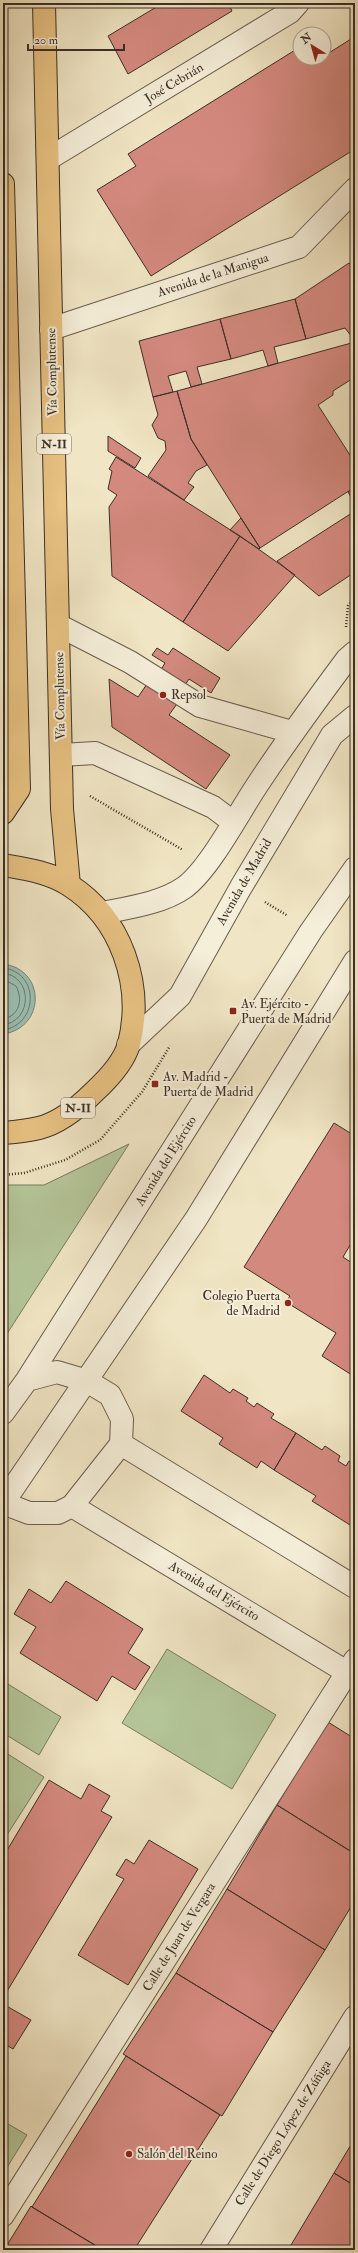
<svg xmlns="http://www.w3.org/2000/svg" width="358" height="2253" font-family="'IM FELL Double Pica',serif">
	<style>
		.green { fill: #b4c699; stroke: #787a60 }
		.water { fill: #9abfb3; stroke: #74857b }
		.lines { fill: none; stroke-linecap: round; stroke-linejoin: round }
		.shore { stroke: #6b776c; stroke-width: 1 }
		.building { fill: #d4897f; stroke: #3c2f26 }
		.minor-casing { stroke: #695c4e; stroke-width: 24 }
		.major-casing { stroke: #3c2f26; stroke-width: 24 }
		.path { stroke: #3c2f26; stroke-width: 2.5; stroke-dasharray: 1 2; stroke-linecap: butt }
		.minor { stroke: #f5eed9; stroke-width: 22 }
		.major { stroke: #e8c282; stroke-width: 22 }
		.poi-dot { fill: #8f2418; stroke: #f5eed9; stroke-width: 1.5 }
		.labels { text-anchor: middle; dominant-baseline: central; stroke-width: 4; stroke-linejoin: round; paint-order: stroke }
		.shield { fill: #f5eed9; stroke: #74685c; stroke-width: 1 }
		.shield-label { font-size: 12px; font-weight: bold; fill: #3c2f26 }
		.street-label { font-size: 13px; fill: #3c2f26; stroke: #f5eed9 }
		.poi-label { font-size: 13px; fill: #3c2f26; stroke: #f5eed9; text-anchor: start }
	</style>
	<rect width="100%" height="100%" fill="#f0e5c4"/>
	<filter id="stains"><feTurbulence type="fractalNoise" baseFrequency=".005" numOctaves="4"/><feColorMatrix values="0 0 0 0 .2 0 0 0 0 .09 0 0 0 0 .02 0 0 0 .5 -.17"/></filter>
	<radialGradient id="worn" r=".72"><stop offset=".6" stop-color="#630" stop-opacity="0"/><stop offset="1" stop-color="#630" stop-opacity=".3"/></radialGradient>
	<path class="green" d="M129,1144l-126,196v-155h41z
		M167,1649l109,66 -44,74 -110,-66z
		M3,1681l58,36 -22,38 -36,-22z
		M3,1751l41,26 -39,61 -2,-1z
		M3,2121l24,14 -24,39z"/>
	<path class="water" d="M3,964c43,5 43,64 0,70z"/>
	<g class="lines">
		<path class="shore" d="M3,968c37,4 36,57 0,62
			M3,973c30,3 30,48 0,52
			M3,979l13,7c7,13 4,30 -13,33"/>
	</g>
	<path class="building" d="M163,3h65l4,8 -104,63 -20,-38z
		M351,39l4,6v104l-204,127 -54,-86 39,-24 -8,-12 172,-107v11l18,2 6,-2v-2z
		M349,263l6,5v73l-10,-13 -39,11 -11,-40z
		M295,299l11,40 -32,8 4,16 -10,3 -5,-16 -32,9 -11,-40z
		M220,319l11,40 -34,8 5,17 -11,3 -5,-16 -18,5 5,16 -20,5 -14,-56z
		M355,342v35l-22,14v4l-15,10 37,58v24l-95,61 -69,-109 -14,-48z
		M177,391l14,48 16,26 -11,6 -8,12 6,4 -10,13 -36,-24 18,-26 -1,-9 -7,-3 -6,-13 6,-10 -5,-18z
		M108,436l33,22 -6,10 -27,-17z
		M116,457l124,79 -57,86 -71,-46 -3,-69 8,-12 -9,-6 4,-18 -3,-2z
		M355,487v17l-7,-12z
		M355,511v61l-36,24 -42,-35z
		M241,518l19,30 -1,1 -29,-19z
		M240,536l55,39 -67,76 -45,-29z
		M157,648l11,7 5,-7 47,30 -9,15 -22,-14 -8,12 3,3 -15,21 61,40 -24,34 -94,-62 -3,-48 29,18 16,-23 3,2 8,-13 -13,-8z
		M334,1123l21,13v101l-12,20 12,8v112l-33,-21 14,-23 -50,-31 4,-6 -46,-29z
		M204,1375l26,18 3,-4 15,9 -2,3 8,6 3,-4 17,11 -3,4 25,15 -22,37 -13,-9 -4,7 -38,-24 4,-6 -42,-27z
		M296,1433l26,17 3,-4 15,10 -2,5 8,5 3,-5 6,4v55l-1,-1 -4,6 -38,-24 4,-5 -42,-26z
		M66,1581l77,48 -15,24 22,14 -15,23 -23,-14 -15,25 -77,-48 16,-26 -22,-13 15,-25 22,14z
		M328,1722l27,17v115l-78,-49z
		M49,1780l32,19 8,-15 21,12 -9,15 11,6 -109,181v-141z
		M277,1805l78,49v46l-30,50 -98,-61z
		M149,1840l49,29 -70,116 -50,-30 46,-76 -8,-4 10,-16 8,5z
		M227,1889l98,61 -52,82 -97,-59z
		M176,1973l97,59 -51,84 -99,-62z
		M3,2004l28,16 -18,29 -10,-6z
		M126,2056l94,59 -86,135h-31l-71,-43z
		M355,2138v48l-21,-13z
		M334,2173l21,13v64h-67z
		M31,2206l1,1 71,43h-99z"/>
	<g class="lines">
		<defs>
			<path id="minor" d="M48,159l242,-147 8,-9
				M51,329l248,-82 56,-58
				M58,625l72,37 70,44 92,26
				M61,755l34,-2 118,54 20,15
				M102,913c26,-5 61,-10 83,-26 24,-18 52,-71 69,-97 29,-45 61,-88 93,-131l8,-7
				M128,1045l52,-49 61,-109 91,-152 23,-19
				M3,1413l24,-33 284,-449 44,-63
				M121,1444l234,143
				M3,1503l193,-284 159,-258
				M3,1503l26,10h29l14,-7 49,-62 1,-25 -12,-24 -23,-14 -30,-9 -30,8
				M72,1506l283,171
				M3,2215l352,-555
				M211,2250l144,-233"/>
			<path id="major" d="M44,3l18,806 7,76
				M3,184l16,605 -16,24
				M3,865c23,4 46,7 66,20 52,33 75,99 60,159 -5,18 -22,36 -35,48 -14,14 -35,31 -55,36 -12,3 -24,4 -36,5"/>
		</defs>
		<use href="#minor" class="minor-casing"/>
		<use href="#major" class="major-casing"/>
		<path class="path" d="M346,627l2,-21 7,-9
			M90,796l93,54
			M265,902l23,14
			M3,1175l21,-2 41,-13 35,-20 42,-48 28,-46"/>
		<use href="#minor" class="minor"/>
		<use href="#major" class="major"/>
	</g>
	<g class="poi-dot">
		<circle cx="163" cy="695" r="4"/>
		<rect x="229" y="1007" width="8" height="8" rx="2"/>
		<rect x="151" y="1080" width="8" height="8" rx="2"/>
		<circle cx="288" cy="1303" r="4"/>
		<circle cx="129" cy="2154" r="4"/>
	</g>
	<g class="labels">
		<g class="shield">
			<rect x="37" y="434" width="34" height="20" rx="3"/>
			<rect x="61" y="1098" width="34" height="20" rx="3"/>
		</g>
		<g class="shield-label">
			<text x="54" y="444">N-II</text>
			<text x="78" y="1108">N-II</text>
		</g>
		<g class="street-label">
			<text transform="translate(174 83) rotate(-31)">José Cebrián</text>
			<text transform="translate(213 275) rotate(-18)">Avenida de la Manigua</text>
			<text transform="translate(52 372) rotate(-91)">Vía Complutense</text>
			<text transform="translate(60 696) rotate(-91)">Vía Complutense</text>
			<text transform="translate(244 882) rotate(-60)">Avenida de Madrid</text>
			<text transform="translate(166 1161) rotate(-58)">Avenida del Ejército</text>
			<text transform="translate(214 1591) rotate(31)">Avenida del Ejército</text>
			<text transform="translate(179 1937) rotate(-58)">Calle de Juan de Vergara</text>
			<text transform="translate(283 2133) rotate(-58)">Calle de Diego López de Zúñiga</text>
		</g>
		<g class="poi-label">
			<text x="171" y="695">Repsol</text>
			<text x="241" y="1004">Av. Ejército -<tspan x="241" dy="15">Puerta de Madrid</tspan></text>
			<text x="163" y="1077">Av. Madrid -<tspan x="163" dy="15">Puerta de Madrid</tspan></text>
			<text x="280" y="1296" text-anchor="end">Colegio Puerta<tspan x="280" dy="15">de Madrid</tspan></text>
			<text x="137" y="2154">Salón del Reino</text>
		</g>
	</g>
	<rect width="358" height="2253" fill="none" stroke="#f0e5c4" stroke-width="16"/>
	<rect x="4" y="4" width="350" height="2245" fill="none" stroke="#3c2f26" stroke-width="2"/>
	<rect x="8" y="8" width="342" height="2237" fill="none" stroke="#3c2f26"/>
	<g transform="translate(312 46) rotate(323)"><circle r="19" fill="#f5eed9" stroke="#aba291"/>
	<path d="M0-3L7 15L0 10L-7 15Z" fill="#8f2418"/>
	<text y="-6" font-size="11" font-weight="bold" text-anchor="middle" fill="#3c2f26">N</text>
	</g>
	<path d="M28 44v6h96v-6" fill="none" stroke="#3c2f26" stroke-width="2"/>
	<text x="34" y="44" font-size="12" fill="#3c2f26" stroke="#f5eed9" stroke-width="3" paint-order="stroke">20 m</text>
	<rect width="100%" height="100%" filter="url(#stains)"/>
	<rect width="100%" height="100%" fill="url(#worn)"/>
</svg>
